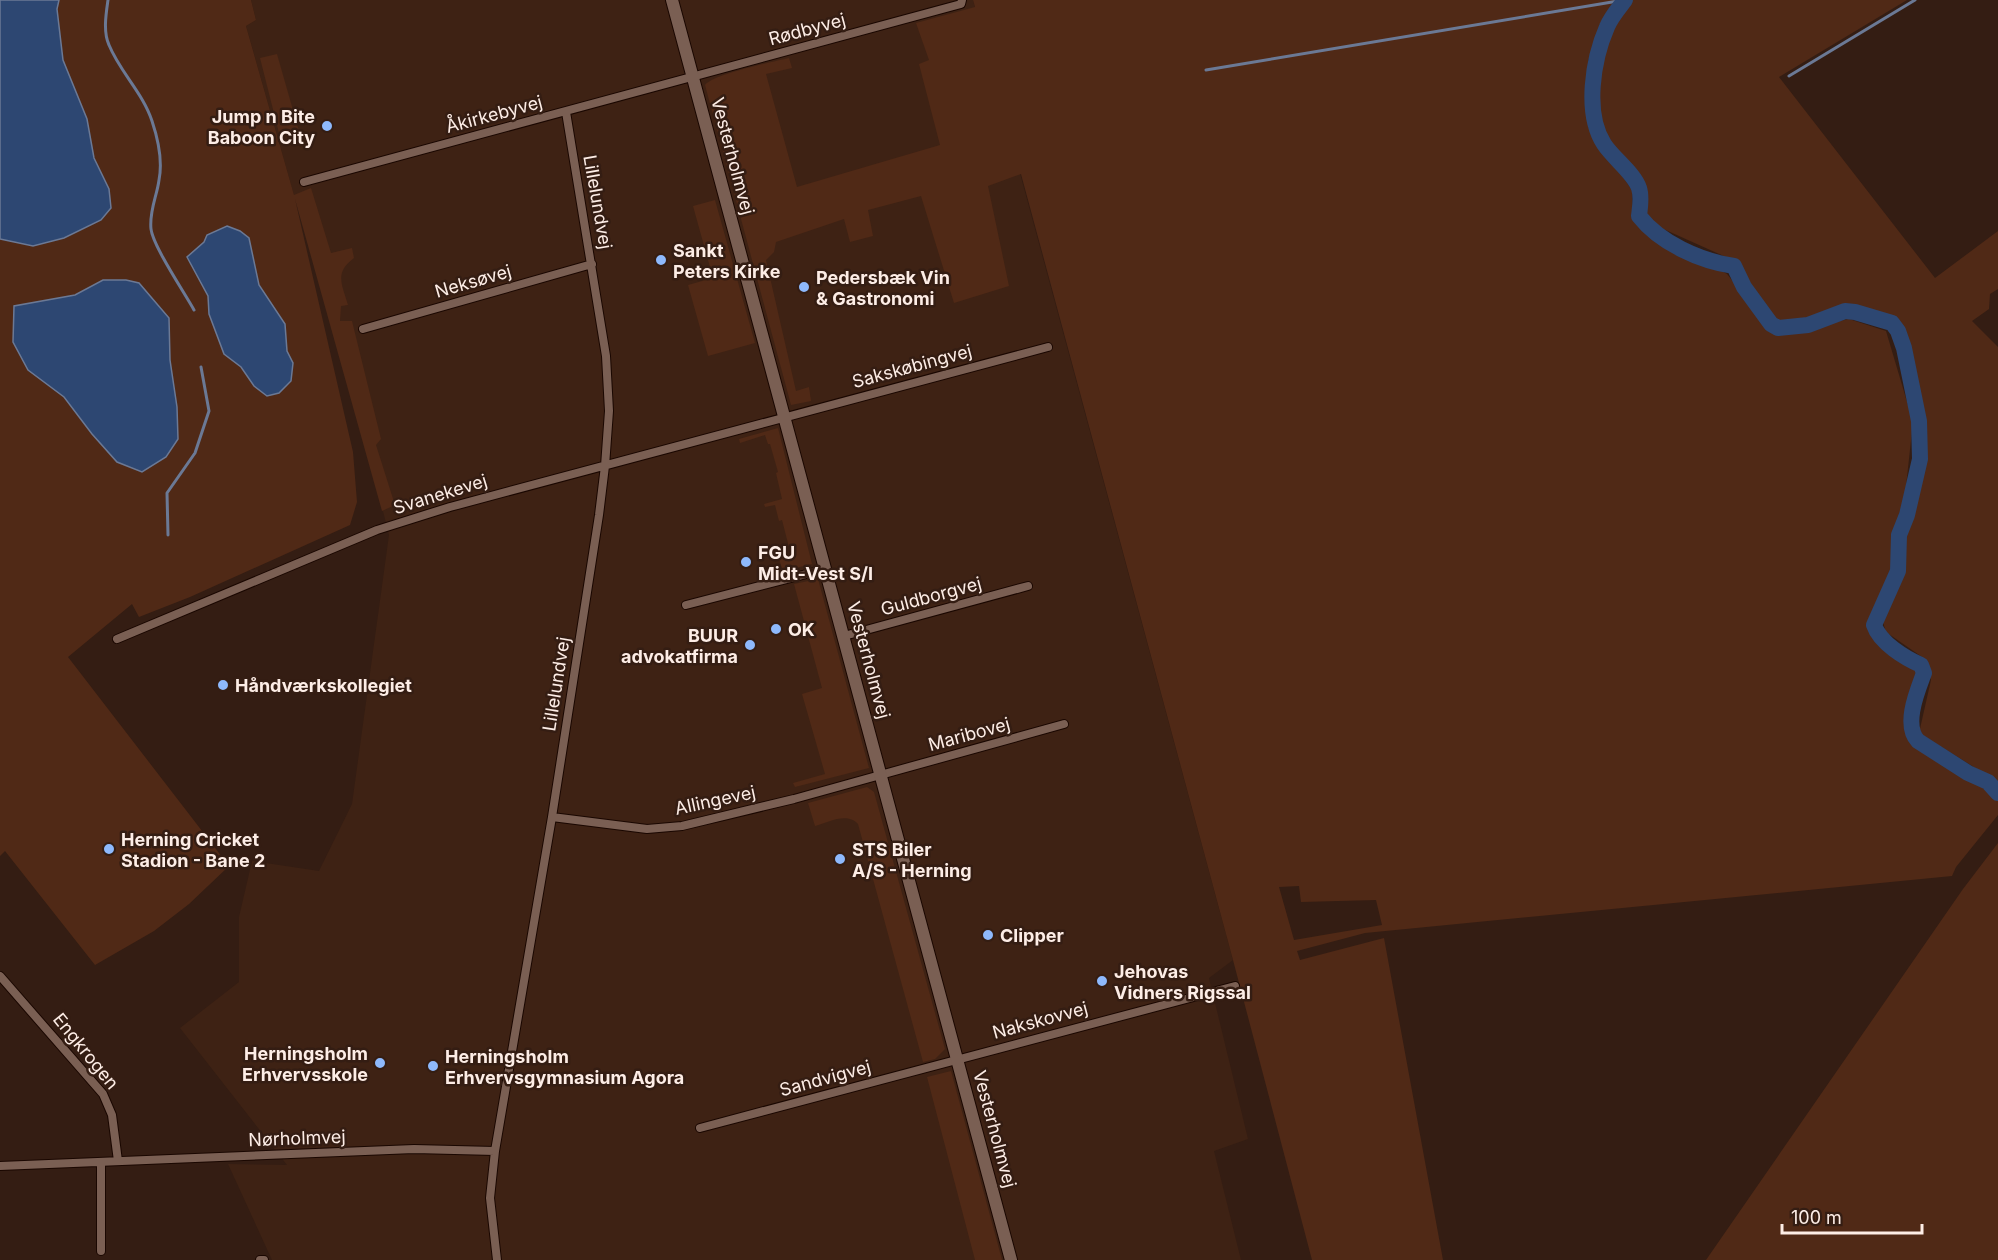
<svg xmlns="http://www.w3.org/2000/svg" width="1998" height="1260" font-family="Inter,sans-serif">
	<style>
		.built { fill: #3e2214 }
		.green { fill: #502916; fill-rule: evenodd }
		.water { fill: #2d4772; stroke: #6b7995; stroke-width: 1.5 }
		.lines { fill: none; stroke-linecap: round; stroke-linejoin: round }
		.stream { stroke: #6b7995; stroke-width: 3 }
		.river { stroke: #2d4772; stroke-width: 16 }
		.street-casing { stroke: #1a0701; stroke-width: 10 }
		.secondary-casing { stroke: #1a0701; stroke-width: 14 }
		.street { stroke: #7a5f53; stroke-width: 8 }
		.secondary { stroke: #7a5f53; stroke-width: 12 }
		.poi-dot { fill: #8eb9fc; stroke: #341d13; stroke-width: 2 }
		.labels { text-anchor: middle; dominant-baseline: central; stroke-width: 5; stroke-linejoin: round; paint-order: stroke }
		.street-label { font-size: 18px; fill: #fdede6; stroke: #341d13 }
		.poi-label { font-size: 18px; font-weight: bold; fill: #fdede6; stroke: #341d13; text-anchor: start }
	</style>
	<rect width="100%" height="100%" fill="#341d13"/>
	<path class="built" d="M251,0h722l260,960 -24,18 39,161 -34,12 27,109h-969l-44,-96 59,1 -107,-137 59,-46v-65l13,-56 67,10 33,-67 37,-269 -85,-337 -9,1 -49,-173 10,-6z"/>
	<path class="green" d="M0,0h251l5,20 -10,6 48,169 17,-7 20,65 21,-5 2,10c-20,15 -12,26 -6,47l-7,1 -1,15h12l29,118 -5,6 19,60 -13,6 -87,-312 58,253 4,50 -7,23 -160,72 -51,20 -7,-13 -64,53 161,209 -40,38 -35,27 -59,34 -90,-114 -5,5z
		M973,0h644l-13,19 -16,42v66l44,63 1,30 94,54 49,61 73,-16 37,12 27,91 -10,92 -11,58 -22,54 4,11 43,30 3,8 -14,51 3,12 77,48 12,13v16l-42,52 -4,9 -587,57 -68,18 3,9 84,-22 59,322h-131l-79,-300 -212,-786 -33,12 21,100 -55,17 -33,-107 -53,14 5,26 -23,6 -6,-23 -68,23 -2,10 -8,8 30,131 13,-4 2,14 -20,4 -86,-320c8,-11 67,-23 84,-27l3,10 -26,6 31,113 143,-42 -21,-81 10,-4 -13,-37 59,-16zM1299,886l2,16 75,-2 6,25 -88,15 -15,-53z
		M1630,0h277l-128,77 156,201 63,-47v58l-8,5 -1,15 -17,12 26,26v437l-8,-7 -71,-44 12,-53 -6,-21 -39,-27 -3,-10 19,-48 1,-37 21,-75 -1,-44 -18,-85 -13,-15 -42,-13 -41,15 -31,2 -30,-35 -11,-25 -87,-39 -6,-11 1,-26 -37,-44 -10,-30 1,-45 13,-39z
		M277,54l22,77 -19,6 -20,-79z
		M715,200l40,143 -47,13 -20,-71 25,-7 -20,-72z
		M778,428l34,136 -29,7 -4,-12 12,-4 -9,-35 -3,1 -4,-16 -10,2 -1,-3 18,-5 -6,-26 2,-1 -8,-28h-2l-3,-9 -25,8 -1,-4z
		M818,579l51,189 -74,19 -2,-4 32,-9 -23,-80 20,-6 -28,-104z
		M867,787l7,5 71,257 -10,10 -12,3 -65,-238c-11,-12 -29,-2 -43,2l-7,-23z
		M1998,843v417h-292l257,-371z
		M951,1071l51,189h-27l-48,-183z"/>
	<path class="water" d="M0,0h59l-2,9 6,51 24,59 7,39 15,31 2,19 -10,12 -37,18 -31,8 -33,-7z
		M227,226l13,5 9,7 10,47 26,39 2,27 6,12 -2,18 -12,12 -12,3 -13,-10 -13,-19 -17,-13 -15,-40 -1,-18 -21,-39 17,-15 3,-7z
		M103,280h23l13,3 30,35 1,42 7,47 1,32 -12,18 -24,15 -25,-10 -25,-28 -28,-37 -36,-27 -15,-28 1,-36 61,-11z"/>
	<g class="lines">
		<path class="stream" d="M108,0c-2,14 -5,32 1,45 11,27 34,48 43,76 6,18 11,39 7,59 -2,16 -10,31 -8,49 2,17 33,63 43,81
			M1206,70l418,-70
			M1789,76l126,-76
			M168,535l-1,-42 28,-40 14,-42 -8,-44"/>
		<path class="river" d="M1625,0c-6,8 -14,17 -18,27 -14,32 -23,86 -3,117 9,14 30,29 35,44 3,9 1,19 0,28 21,27 61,45 95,50l10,21 27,37 7,4 30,-3 37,-14 10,1 37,11 6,8 6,17 15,73 1,38 -13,56 -8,20 -1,36 -24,54c6,18 31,33 47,40l3,8c-7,19 -21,52 -6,68l50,32 20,9 10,11"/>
		<defs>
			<path id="street" d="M304,182l657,-178 1,-4
				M363,329l229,-65
				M686,605l140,-36
				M844,636l184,-50
				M117,639l260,-109 73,-23 598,-160
				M552,817l95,12 35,-3 112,-27 270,-75
				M0,976l103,118 9,21 6,46
				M700,1128l535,-142
				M0,1166l414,-17 81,2
				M101,1251v-89
				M260,1260h4
				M497,1260l-7,-62 5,-47 57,-334 47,-302 6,-49 4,-55 -3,-55 -40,-244"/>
			<path id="secondary" d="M672,0l339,1260"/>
		</defs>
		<use href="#street" class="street-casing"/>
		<use href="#secondary" class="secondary-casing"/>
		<use href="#street" class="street"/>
		<use href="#secondary" class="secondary"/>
	</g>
	<g class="poi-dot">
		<circle cx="327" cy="126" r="6"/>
		<circle cx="661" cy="260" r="6"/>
		<circle cx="804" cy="287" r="6"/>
		<circle cx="746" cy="562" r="6"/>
		<circle cx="776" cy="629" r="6"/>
		<circle cx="750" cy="645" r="6"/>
		<circle cx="223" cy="685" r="6"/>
		<circle cx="109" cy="849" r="6"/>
		<circle cx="840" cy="859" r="6"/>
		<circle cx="988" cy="935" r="6"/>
		<circle cx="1102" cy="981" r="6"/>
		<circle cx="380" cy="1063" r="6"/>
		<circle cx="433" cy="1066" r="6"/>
	</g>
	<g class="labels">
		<g class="street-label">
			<text transform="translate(807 29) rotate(-15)">Rødbyvej</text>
			<text transform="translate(494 114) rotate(-15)">Åkirkebyvej</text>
			<text transform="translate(733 156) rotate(75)">Vesterholmvej</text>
			<text transform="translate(598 202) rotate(80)">Lillelundvej</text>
			<text transform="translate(473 281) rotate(-16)">Neksøvej</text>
			<text transform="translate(912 366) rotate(-15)">Sakskøbingvej</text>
			<text transform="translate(440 494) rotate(-17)">Svanekevej</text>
			<text transform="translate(931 596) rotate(-15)">Guldborgvej</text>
			<text transform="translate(869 660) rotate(75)">Vesterholmvej</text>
			<text transform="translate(556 684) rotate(-81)">Lillelundvej</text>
			<text transform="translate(969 734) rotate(-15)">Maribovej</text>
			<text transform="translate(715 800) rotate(-12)">Allingevej</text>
			<text transform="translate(1040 1020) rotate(-15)">Nakskovvej</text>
			<text transform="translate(86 1051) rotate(51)">Engkrogen</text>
			<text transform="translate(825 1078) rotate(-15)">Sandvigvej</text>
			<text transform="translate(995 1129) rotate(75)">Vesterholmvej</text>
			<text transform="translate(297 1138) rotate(-2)">Nørholmvej</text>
		</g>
		<g class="poi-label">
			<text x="315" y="116" text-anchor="end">Jump n Bite<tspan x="315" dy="21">Baboon City</tspan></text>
			<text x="673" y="250">Sankt<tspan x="673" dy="21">Peters Kirke</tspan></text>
			<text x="816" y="277">Pedersbæk Vin<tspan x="816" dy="21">&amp; Gastronomi</tspan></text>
			<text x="758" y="552">FGU<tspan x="758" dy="21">Midt-Vest S/I</tspan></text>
			<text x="788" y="629">OK</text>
			<text x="738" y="635" text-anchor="end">BUUR<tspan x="738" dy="21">advokatfirma</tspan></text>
			<text x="235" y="685">Håndværkskollegiet</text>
			<text x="121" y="839">Herning Cricket<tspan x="121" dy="21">Stadion - Bane 2</tspan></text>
			<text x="852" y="849">STS Biler<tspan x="852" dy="21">A/S - Herning</tspan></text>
			<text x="1000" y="935">Clipper</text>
			<text x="1114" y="971">Jehovas<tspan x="1114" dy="21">Vidners Rigssal</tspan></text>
			<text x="368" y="1053" text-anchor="end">Herningsholm<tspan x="368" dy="21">Erhvervsskole</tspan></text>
			<text x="445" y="1056">Herningsholm<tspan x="445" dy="21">Erhvervsgymnasium Agora</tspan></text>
		</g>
	</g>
	<path d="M1782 1224v9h140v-9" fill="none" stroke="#fdede6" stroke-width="3"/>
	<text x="1791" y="1224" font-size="18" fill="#fdede6" stroke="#341d13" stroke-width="4.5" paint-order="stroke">100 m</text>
</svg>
